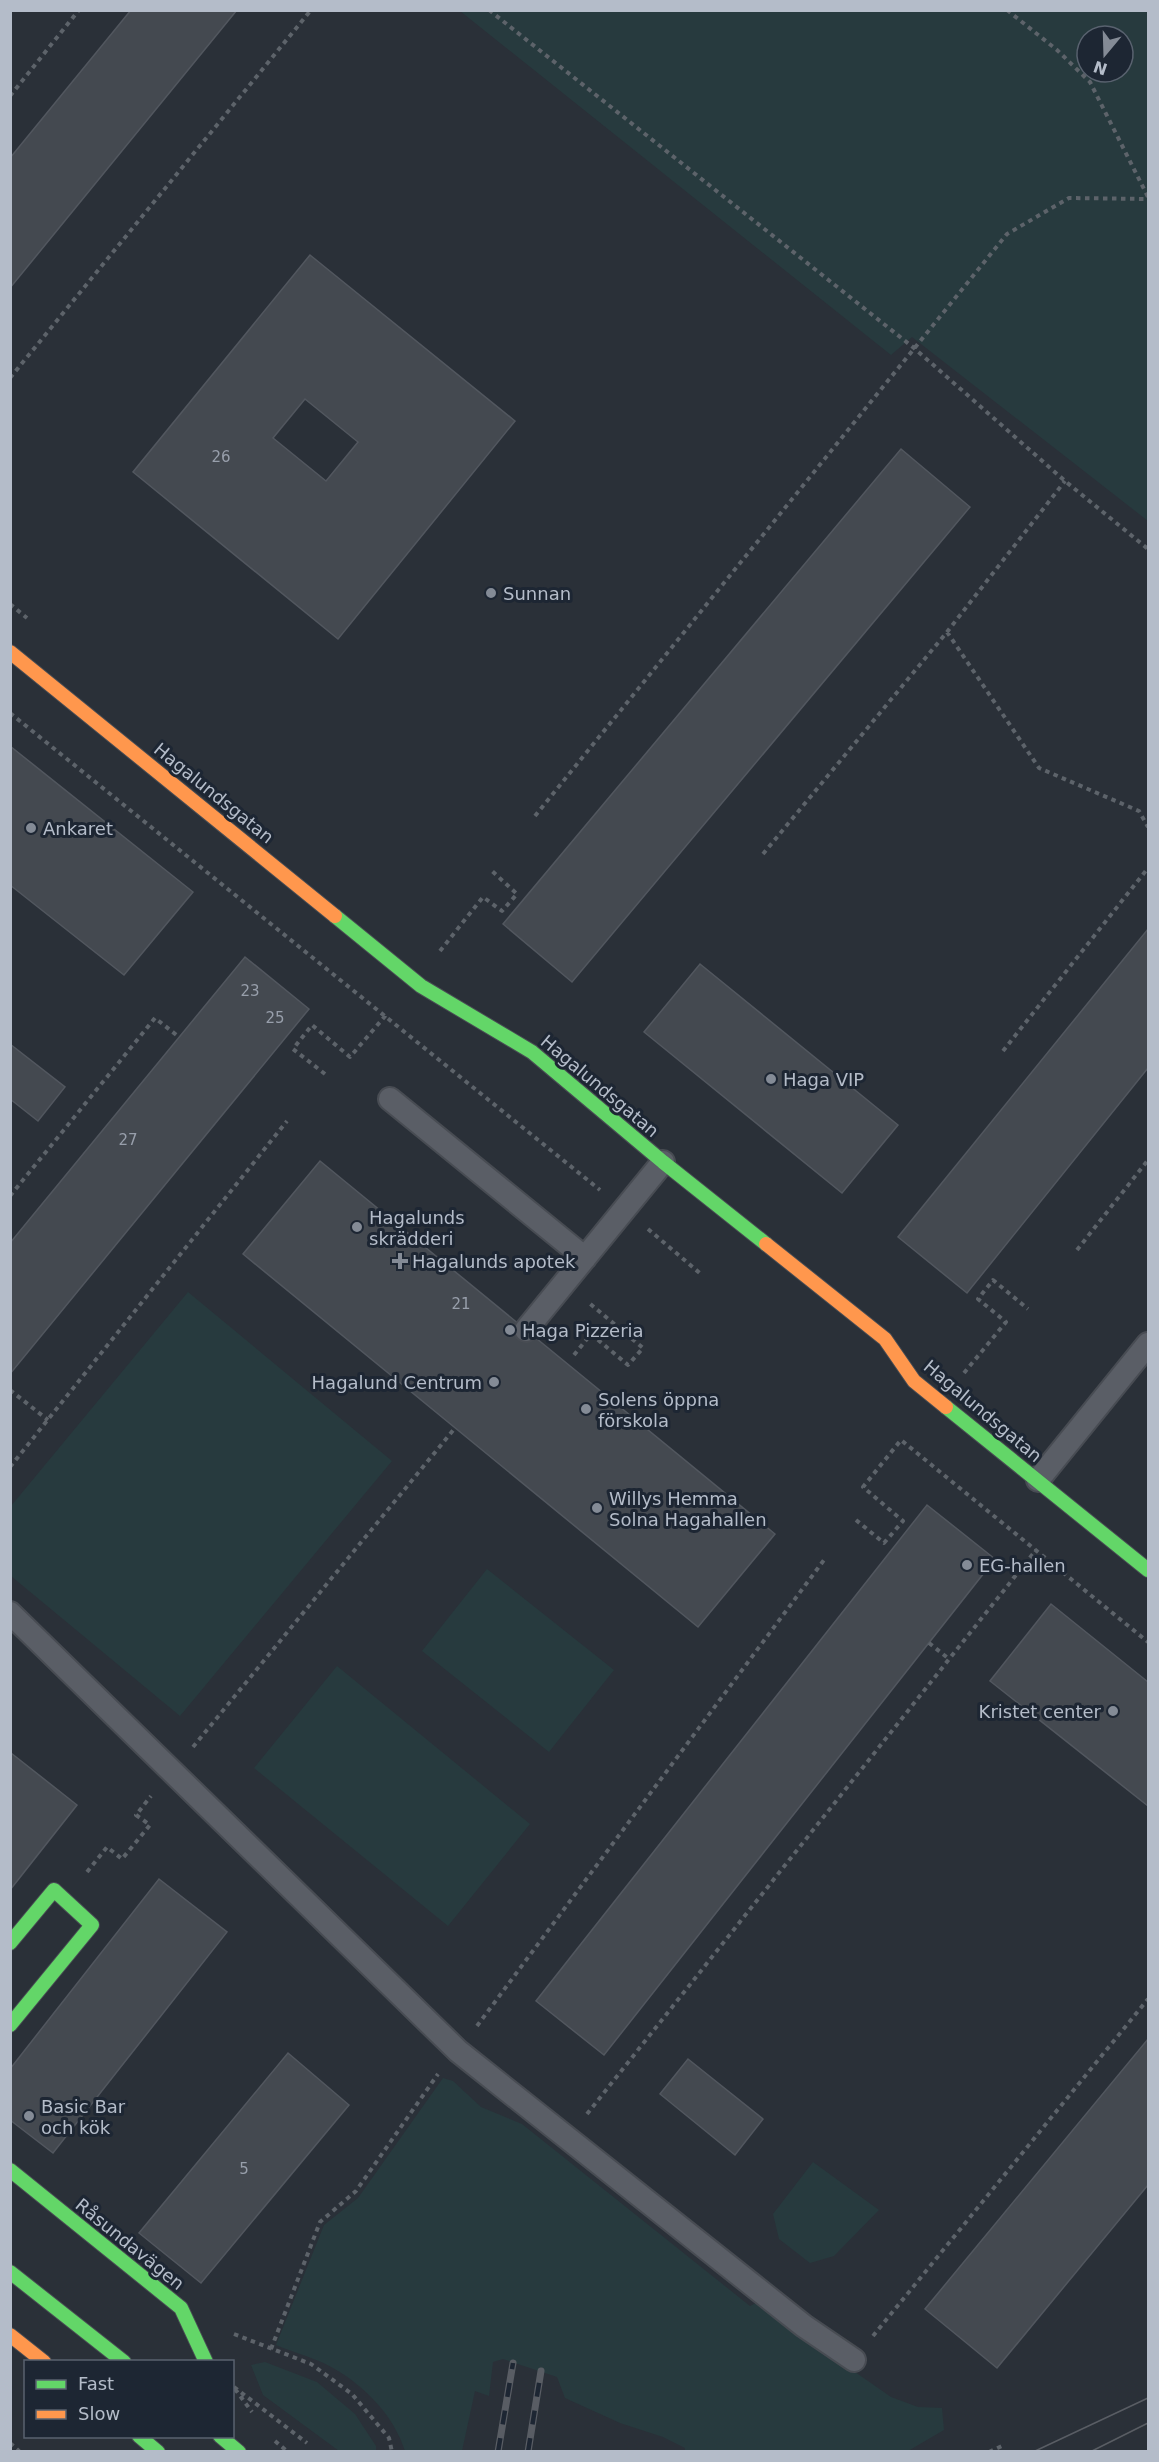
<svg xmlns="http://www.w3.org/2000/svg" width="1159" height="2462" font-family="'DejaVu Sans',sans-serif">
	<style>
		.green { fill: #273a3e; fill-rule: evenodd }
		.building { fill: #444950; stroke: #52575f; stroke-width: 1.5; fill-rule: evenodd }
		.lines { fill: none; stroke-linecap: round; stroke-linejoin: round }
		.lane-casing { stroke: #484c53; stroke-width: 26 }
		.fast-casing { stroke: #484c53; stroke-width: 16 }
		.slow-casing { stroke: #484c53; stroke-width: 16 }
		.path { stroke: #5d636a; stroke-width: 4; stroke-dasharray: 4.5 4.5; stroke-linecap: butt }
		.lane { stroke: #5a5e66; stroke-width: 22 }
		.fast { stroke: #63d668; stroke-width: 14 }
		.slow { stroke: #ff974d; stroke-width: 14 }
		.tram { stroke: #595d64; stroke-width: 1.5 }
		.rail-casing { stroke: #595d64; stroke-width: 7 }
		.rail { stroke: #1d2633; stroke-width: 4.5; stroke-dasharray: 14; stroke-linecap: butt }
		.poi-dot { fill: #848b96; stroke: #1d2633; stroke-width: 2 }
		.labels { text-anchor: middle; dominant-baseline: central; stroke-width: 6; stroke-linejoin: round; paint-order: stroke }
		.number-label { font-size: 15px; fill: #989fab }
		.poi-label { font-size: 18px; fill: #b4bcc9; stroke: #1d2633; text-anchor: start }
		.street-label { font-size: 18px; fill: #b4bcc9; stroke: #1d2633 }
	</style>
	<rect width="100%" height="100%" fill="#2a3038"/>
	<path class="green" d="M460,11h688v510l-236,-184 -21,18zM1087,36h36v36h-36z
		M188,1292l204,169 -212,255 -169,-140v-70z
		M487,1569l127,101 -65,82 -127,-101z
		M337,1666l193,158 -82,102 -194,-158z
		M443,2078l10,3 28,26 41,17 228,182 6,-3 135,94 27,10 24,1 2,22 -36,21h-223v-3l-22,-11 -43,-14 -55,-25 -8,-21 -54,-18 -10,3 -4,34 -14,-5 -13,60h-57c-11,-35 -40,-65 -72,-83 -17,-10 -38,-15 -57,-23l48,-120 34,-27z
		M813,2162l66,48 -45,46 -24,7 -31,-24 -6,-25z
		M265,2362l52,20 38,32 21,32v5h-37l-76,-56 -12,-30z"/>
	<path class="building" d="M131,10h106l-227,278v-130z
		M310,255l205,166 -177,218 -205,-167zM305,399l53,43 -32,39 -53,-43z
		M901,449l69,58 -398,475 -69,-58z
		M10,746l183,146 -69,83 -114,-90z
		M1148,929v139l-181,225 -69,-56z
		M245,957l64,52 -299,365v-131z
		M700,964l198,161 -56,68 -198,-161z
		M10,1044l55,43 -27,34 -28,-22z
		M320,1161l455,373 -77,93 -455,-373z
		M927,1505l68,54 -391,496 -68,-54z
		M1051,1604l97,78v124l-158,-125z
		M11,1753l66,52 -67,85v-136z
		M159,1879l68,53 -174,221 -43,-33v-51z
		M1148,2039v146l-151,183 -72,-59z
		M288,2053l61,52 -148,178 -62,-50z
		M688,2059l75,60 -28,36 -75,-61z"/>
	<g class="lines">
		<defs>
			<path id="lane" d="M390,1099l195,159
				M526,1330l137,-168
				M1038,1480l110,-136
				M10,1613l448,438 346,275 50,34"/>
			<path id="fast" d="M335,916l86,70 111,66 131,110 103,82
				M946,1407l202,163
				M10,1943l44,-53 38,35 -82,100
				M10,2170l171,138 25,54
				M10,2272l114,90
				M139,2436l19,16
				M220,2436l19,16"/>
			<path id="slow" d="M10,652l325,264
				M766,1244l119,95 29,42 32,26
				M10,2335l34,27"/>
		</defs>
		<use href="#lane" class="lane-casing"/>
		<use href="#fast" class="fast-casing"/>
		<use href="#slow" class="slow-casing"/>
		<path class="path" d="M489,10l425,338 151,133 83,68
			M1007,10l50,40 33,32 58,115
			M10,96l69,-86
			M10,378l301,-368
			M10,604l17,14
			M947,632l92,136 100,43 9,16
			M10,713l590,477
			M535,816l472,-582 62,-36 79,1
			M763,854l184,-222 118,-151
			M440,951l43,-54 19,14 15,-17 -25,-23
			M1003,1051l145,-183
			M325,1074l-32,-25 19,-24 38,32 36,-42
			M10,1196l145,-178 24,19
			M648,1229l54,46
			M1077,1250l71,-90
			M574,1355l17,-21 37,31 15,-17 -55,-46
			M964,1373l42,-51 -28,-23 15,-19 35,29
			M10,1390l38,30
			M10,1467l277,-346
			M856,1520l28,23 19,-22 -40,-34 38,-47 247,202
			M929,1643l20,16
			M193,1747l262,-319
			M87,1872l20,-25 15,12 28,-34 -14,-10 15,-19
			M477,2026l347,-466
			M587,2114l449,-564
			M234,2334l77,30 41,30 37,44 3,14
			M873,2336l275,-337
			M271,2349l49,-127 36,-31 82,-117
			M234,2387l73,56
			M235,2389l17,23
			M275,2441l13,11
			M10,2443l10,9
			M989,2452l15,-7"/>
		<use href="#lane" class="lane"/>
		<use href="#fast" class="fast"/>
		<use href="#slow" class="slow"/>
		<path class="tram" d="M1033,2452l115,-54
			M1090,2452l58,-29"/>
		<defs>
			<path id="rail" d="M498,2452l15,-89
				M528,2452l13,-81"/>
		</defs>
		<use href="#rail" class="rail-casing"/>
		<use href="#rail" class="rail"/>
	</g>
	<g class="poi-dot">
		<circle cx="491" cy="593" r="6"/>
		<circle cx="31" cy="828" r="6"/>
		<circle cx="771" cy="1079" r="6"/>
		<circle cx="357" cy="1227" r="6"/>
		<path d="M397 1252h6v6h6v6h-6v6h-6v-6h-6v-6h6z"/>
		<circle cx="510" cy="1330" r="6"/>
		<circle cx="494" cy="1382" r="6"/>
		<circle cx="586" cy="1409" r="6"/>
		<circle cx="597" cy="1508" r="6"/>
		<circle cx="967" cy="1565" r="6"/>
		<circle cx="1113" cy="1711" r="6"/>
		<circle cx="29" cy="2116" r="6"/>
	</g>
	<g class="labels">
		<g class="number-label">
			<text x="221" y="457">26</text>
			<text x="250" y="991">23</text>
			<text x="275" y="1018">25</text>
			<text x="128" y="1140">27</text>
			<text x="461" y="1304">21</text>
			<text x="244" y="2169">5</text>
		</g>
		<g class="poi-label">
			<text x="503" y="593">Sunnan</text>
			<text x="43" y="828">Ankaret</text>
			<text x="783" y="1079">Haga VIP</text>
			<text x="369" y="1217">Hagalunds<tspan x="369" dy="21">skrädderi</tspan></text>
			<text x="412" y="1261">Hagalunds apotek</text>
			<text x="522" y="1330">Haga Pizzeria</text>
			<text x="482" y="1382" text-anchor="end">Hagalund Centrum</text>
			<text x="598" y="1399">Solens öppna<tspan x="598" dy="21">förskola</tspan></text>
			<text x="609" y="1498">Willys Hemma<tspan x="609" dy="21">Solna Hagahallen</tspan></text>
			<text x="979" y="1565">EG-hallen</text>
			<text x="1101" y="1711" text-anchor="end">Kristet center</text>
			<text x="41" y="2106">Basic Bar<tspan x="41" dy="21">och kök</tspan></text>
		</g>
		<g class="street-label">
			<text transform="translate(214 793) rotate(39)">Hagalundsgatan</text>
			<text transform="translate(600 1086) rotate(40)">Hagalundsgatan</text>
			<text transform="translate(983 1411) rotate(40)">Hagalundsgatan</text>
			<text transform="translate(130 2244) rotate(39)">Råsundavägen</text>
		</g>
	</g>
	<rect width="1159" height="2462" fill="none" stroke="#b4bcc9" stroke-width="24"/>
	<rect x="24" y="2360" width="210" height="78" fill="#1d2633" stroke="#59626f" stroke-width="1.5"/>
	<rect x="36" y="2380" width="30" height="9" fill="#63d668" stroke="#59626f" stroke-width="1.5"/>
	<text x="78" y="2390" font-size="18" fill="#b4bcc9">Fast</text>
	<rect x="36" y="2410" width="30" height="9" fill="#ff974d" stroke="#59626f" stroke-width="1.5"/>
	<text x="78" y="2420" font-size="18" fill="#b4bcc9">Slow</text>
	<g transform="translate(1105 54) rotate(199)"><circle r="28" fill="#1d2633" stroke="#59626f" stroke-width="1.5"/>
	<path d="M0-4.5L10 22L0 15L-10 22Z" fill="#848b96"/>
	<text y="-9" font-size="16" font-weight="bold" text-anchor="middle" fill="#b4bcc9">N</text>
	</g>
</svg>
